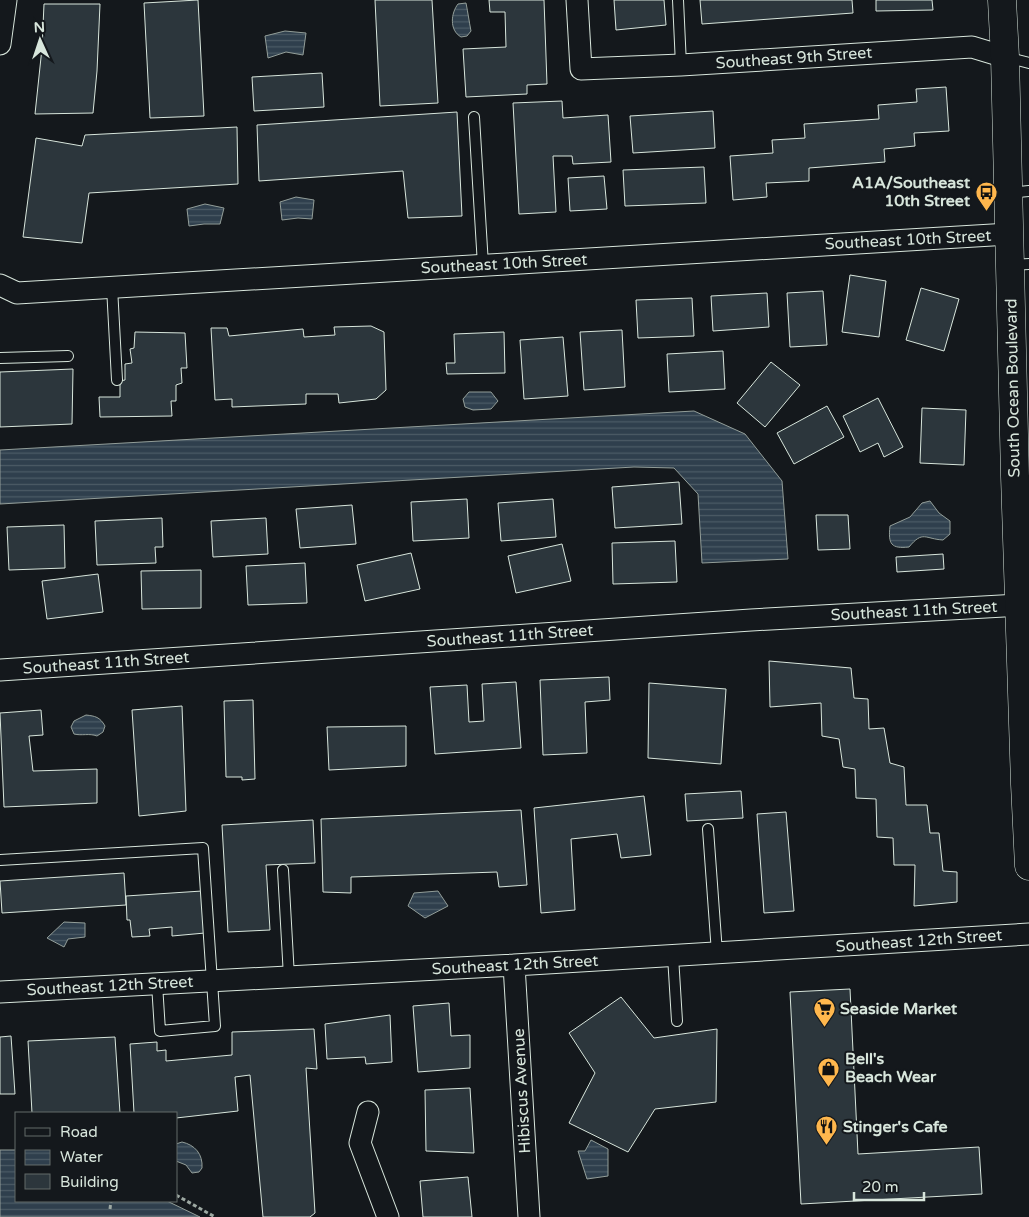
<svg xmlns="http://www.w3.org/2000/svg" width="1029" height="1217" font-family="'Varela Round',sans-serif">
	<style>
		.water { fill: url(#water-rules); stroke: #939e99 }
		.building { fill: #2c363c; stroke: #d8e6dc }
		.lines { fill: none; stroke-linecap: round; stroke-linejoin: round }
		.service-casing { stroke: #d8e6dc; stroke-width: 12 }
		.minor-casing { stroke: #d8e6dc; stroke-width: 23 }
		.primary-casing { stroke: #d8e6dc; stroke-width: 29 }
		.path { stroke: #9da8a2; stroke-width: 3; stroke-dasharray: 4 2.5; stroke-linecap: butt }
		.service { stroke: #14181c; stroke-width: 10 }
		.minor { stroke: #14181c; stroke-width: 21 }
		.primary { stroke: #14181c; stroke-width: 28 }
		.labels { text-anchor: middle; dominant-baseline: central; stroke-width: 4; stroke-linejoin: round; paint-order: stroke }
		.street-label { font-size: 16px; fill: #d8e6dc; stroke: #14181c }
		.poi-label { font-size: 16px; font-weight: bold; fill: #d8e6dc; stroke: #14181c; text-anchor: start }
	</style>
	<defs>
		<pattern id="water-rules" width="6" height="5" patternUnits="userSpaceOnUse" patternTransform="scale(1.25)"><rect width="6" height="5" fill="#2f3f4d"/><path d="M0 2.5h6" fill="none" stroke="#4c5b66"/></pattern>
	</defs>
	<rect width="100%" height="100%" fill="#14181c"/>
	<path class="water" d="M466,3c2,10 3,18 5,28l-4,5 -6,1c-12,-7 -10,-24 -3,-33z
		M285,31l21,2 -3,22 -17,-3 -18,6 -3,-22z
		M296,197l18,3 -2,19 -14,-1 -16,2 -2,-18z
		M205,204l19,4 -4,16h-16l-15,2 -2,-17z
		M469,392h22l7,9 -7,8 -18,1 -8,-3 -2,-8z
		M694,411l51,23 37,47 6,78 -86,4 -4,-69 -24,-26 -40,-1 -634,37v-54z
		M930,501l9,12 11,8v13l-7,6c-18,-1 -20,-10 -34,7 -18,2 -21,-3 -19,-21l20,-9 12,-14z
		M86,715c9,1 14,2 19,11l-2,6 -6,4c-8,-3 -15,0 -23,-2l-3,-7 3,-6z
		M438,891l10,15 -23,12 -17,-12 6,-13z
		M64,922l21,1v14l-17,2 -4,8 -17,-9z
		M591,1140l17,9v27l-21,3 -9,-28h7z
		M182,1142c13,3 21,12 20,26l-3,4 -7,1 -6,-8 -10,-4v-17z
		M0,1150h16v51h151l33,16h-200z"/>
	<path class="building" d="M198,0l6,116 -54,2 -6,-115z
		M375,0h57l6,103 -58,3z
		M489,0h55l3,84 -20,1v9l-61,3 -3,-48 43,-2 -1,-35h-15z
		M614,0h50l2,25 -50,5z
		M700,0h152l1,13 -151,11z
		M876,0h56l1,10 -57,1z
		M44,4h56l-3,67 -4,42 -58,1 7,-66z
		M322,73l2,34 -70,4 -2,-34z
		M946,87l3,44 -35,2 1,13 -31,3 1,13 -76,6v13l-43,2 1,14 -34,3 -3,-44 43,-3 -1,-13 33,-2 -1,-14 75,-5 -1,-14 39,-3 -1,-13z
		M562,101l1,17 45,-3 3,47 -38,2 -1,-8h-19l3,56 -37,2 -6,-111z
		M713,111l2,37 -82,5 -3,-37z
		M457,112l5,104 -54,2 -5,-47 -144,10 -2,-56z
		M237,127l1,57 -149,9 -7,50 -59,-6 13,-99 46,8 3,-11z
		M704,167l2,36 -81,3 -2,-36z
		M604,176l3,33 -37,2 -2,-33z
		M850,275l36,6 -7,56 -37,-5z
		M921,288l38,11 -15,52 -38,-11z
		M823,291l4,54 -37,2 -3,-54z
		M767,293l2,34 -56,4 -2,-35z
		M692,298l2,38 -56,2 -2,-38z
		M371,326l13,6 2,58 -10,9 -37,4 -1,-9h-32v10l-74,3v-8l-17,1 -4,-72h16l2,8 74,-7 1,8 31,-2 -1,-8z
		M622,330l3,57 -41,3 -4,-58z
		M135,332l50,1 2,35h-6l1,15 -6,2v16h-5l1,15 -72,1 -1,-20h21v-16l5,-1v-16l7,-1 -2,-14 4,-1z
		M504,332l1,41 -58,1 -1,-11h9l-1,-29z
		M563,337l5,59 -44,3 -4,-59z
		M723,351l2,38 -56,3 -2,-38z
		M771,362l29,23 -35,42 -28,-24z
		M73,369l-1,55 -72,3v-55z
		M878,398l25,49 -19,10 -6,-14 -18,9 -17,-36z
		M827,406l17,31 -50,27 -17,-31z
		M922,408l44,2 -2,55 -44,-2z
		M679,482l3,42 -67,4 -3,-41z
		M467,499l2,39 -56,3 -2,-39z
		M553,499l3,38 -55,4 -3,-38z
		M352,505l4,39 -56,4 -4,-39z
		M816,515h32l2,34 -32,1z
		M162,518l1,29h-8l1,16 -59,2 -2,-44z
		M266,518l2,36 -55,3 -2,-36z
		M64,525l1,43 -56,2 -2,-43z
		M675,541l2,41 -64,2 -1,-41z
		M562,544l9,37 -55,12 -8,-37z
		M411,553l9,36 -55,12 -8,-36z
		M943,554l1,15 -47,3 -1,-15z
		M305,563l2,40 -59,2 -2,-39z
		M201,570v38l-59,1 -1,-38z
		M98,574l5,38 -56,7 -5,-38z
		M769,661l82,7 3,30 14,1 1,30 15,-1 6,35 14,4 2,38h21l3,28h9l4,38 14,1v30l-43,4 1,-41h-21l-1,-27 -16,-1 -1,-38 -20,-1 -1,-29 -12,-2 -4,-28 -17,-3 -1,-33 -51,4z
		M609,677l1,23 -25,2 2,51 -44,2 -3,-75z
		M516,682l5,66 -86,6 -5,-67 37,-2 2,37 15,-1 -2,-37z
		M649,683l77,6 -5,75 -73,-6z
		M253,700l2,79 -13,1v-3h-16l-2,-76z
		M182,706l4,105 -47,5 -7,-106z
		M41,710l2,25 -14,1 4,35 64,-2v34l-93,4 -4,-94z
		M406,726v40l-77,4 -2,-43z
		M741,791l2,27 -56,3 -2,-27z
		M644,796l7,59 -30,3 -4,-24 -46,5 4,71 -34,3 -7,-105z
		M521,810l6,75 -28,2 -2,-15 -146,5v16l-28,-1 -2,-73z
		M786,812l8,99 -30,2 -7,-99z
		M313,820l2,43 -49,2 4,65 -42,2 -6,-107z
		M124,873l2,32 -124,8 -2,-32z
		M202,891l3,42 -33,3v-9l-23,2 1,7 -18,1 -2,-17h-3l-1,-24z
		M850,989l8,165 121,-7 3,47 -181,10 -11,-212z
		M621,997l33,41 63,-9 -1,73 -61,7 -27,43 -59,-29 26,-50 -26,-40z
		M449,1003l2,33 19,-1v33l-52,4 -5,-66z
		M390,1015l2,47 -26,2 -1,-7 -38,2 -2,-35z
		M314,1029l3,40 -11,-1 9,145 -5,4h-47l-13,-142 -15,2 3,34 -62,7v-5h-42l-4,-69 27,-2v9l9,-1v11l66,-6v-23z
		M11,1036l4,58h-15v-57z
		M115,1037l5,76h-88l-4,-72z
		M470,1088l4,65 -48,-2 -1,-61z
		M468,1177l4,40h-49l-3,-36z"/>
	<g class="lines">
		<defs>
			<path id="service" d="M678,0l3,65
				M1006,57l23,6
				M474,117l9,148
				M1009,193l20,-2
				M1011,265l18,-1
				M112,287l5,93
				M0,358l68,-2
				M708,829l9,124
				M0,860l203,-12 12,178 -55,5 -3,-47
				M283,870l6,107
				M673,956l4,65"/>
			<path id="minor" d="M577,0l4,69 100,-4 291,-18 33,10
				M0,44l6,-44
				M0,285l17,8 992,-59
				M0,670l751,-50 269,-15
				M514,965l15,252
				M0,992l514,-27 515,-31
				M368,1112l-8,31 28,74"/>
			<path id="primary" d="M1002,0l3,57 10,419 10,308 4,82"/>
		</defs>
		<use href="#service" class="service-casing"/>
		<use href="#minor" class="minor-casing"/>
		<use href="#primary" class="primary-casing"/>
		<path class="path" d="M176,1195l39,22
			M110,1209l1,-8"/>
		<use href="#service" class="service"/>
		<use href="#minor" class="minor"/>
		<use href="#primary" class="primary"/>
	</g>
	<defs>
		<symbol id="bus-pin" viewBox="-11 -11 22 30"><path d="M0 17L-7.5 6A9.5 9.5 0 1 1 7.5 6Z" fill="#ffb74d" stroke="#14181c"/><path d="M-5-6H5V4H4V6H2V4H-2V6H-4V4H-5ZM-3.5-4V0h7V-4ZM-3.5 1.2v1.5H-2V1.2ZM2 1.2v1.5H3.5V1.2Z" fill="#111"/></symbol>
		<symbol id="supermarket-pin" viewBox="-11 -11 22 30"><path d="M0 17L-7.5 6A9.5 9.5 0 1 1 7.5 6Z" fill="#ffb74d" stroke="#14181c"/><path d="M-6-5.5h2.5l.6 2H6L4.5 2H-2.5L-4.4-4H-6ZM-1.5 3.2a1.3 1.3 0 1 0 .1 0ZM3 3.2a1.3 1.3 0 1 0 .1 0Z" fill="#111"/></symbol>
		<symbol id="shop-pin" viewBox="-11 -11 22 30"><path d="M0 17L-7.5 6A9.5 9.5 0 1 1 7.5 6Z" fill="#ffb74d" stroke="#14181c"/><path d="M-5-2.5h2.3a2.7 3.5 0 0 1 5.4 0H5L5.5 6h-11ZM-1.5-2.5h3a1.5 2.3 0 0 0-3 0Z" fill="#111"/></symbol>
		<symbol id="restaurant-pin" viewBox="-11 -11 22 30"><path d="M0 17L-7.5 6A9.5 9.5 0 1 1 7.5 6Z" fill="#ffb74d" stroke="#14181c"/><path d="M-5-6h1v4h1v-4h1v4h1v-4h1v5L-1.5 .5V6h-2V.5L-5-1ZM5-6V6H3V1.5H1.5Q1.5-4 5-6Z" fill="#111"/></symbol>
	</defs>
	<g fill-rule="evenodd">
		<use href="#bus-pin" x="974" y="180" width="25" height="34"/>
		<use href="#supermarket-pin" x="812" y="996" width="25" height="34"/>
		<use href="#shop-pin" x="816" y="1056" width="25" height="34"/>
		<use href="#restaurant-pin" x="814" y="1114" width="25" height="34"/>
	</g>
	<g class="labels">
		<g class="street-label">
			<text transform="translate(794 58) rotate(-4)">Southeast 9th Street</text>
			<text transform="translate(908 240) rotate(-3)">Southeast 10th Street</text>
			<text transform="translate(504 264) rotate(-3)">Southeast 10th Street</text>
			<text transform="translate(1013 388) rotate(-91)">South Ocean Boulevard</text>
			<text transform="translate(914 611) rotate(-3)">Southeast 11th Street</text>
			<text transform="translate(510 636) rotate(-4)">Southeast 11th Street</text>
			<text transform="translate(106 663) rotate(-4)">Southeast 11th Street</text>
			<text transform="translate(919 941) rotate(-4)">Southeast 12th Street</text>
			<text transform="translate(515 965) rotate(-3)">Southeast 12th Street</text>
			<text transform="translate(110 986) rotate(-3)">Southeast 12th Street</text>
			<text transform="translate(522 1091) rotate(-93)">Hibiscus Avenue</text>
		</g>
		<g class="poi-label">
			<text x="970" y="183" text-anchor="end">A1A/Southeast<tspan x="970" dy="18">10th Street</tspan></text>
			<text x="840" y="1009">Seaside Market</text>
			<text x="845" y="1059">Bell's<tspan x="845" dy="18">Beach Wear</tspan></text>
			<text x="843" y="1127">Stinger's Cafe</text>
		</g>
	</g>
	<rect x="15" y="1112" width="162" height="90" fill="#14181c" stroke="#626a69"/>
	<rect x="25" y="1128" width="25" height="8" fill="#14181c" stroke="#626a69"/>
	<text x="60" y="1137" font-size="15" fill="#d8e6dc">Road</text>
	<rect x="25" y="1150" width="25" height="15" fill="url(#water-rules)" stroke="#626a69"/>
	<text x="60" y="1162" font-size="15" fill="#d8e6dc">Water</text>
	<rect x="25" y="1174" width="25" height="15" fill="#2c363c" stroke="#626a69"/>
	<text x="60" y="1187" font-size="15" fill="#d8e6dc">Building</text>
	<g transform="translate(40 40) rotate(357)" stroke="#14181c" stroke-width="4" paint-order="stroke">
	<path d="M0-4L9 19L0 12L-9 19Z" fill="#d8e6dc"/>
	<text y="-8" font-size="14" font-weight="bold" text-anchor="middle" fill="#d8e6dc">N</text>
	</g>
	<path d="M854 1192v8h70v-8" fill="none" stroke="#d8e6dc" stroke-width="2.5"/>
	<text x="862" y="1192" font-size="15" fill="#d8e6dc" stroke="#14181c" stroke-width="4" paint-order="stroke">20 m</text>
</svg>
